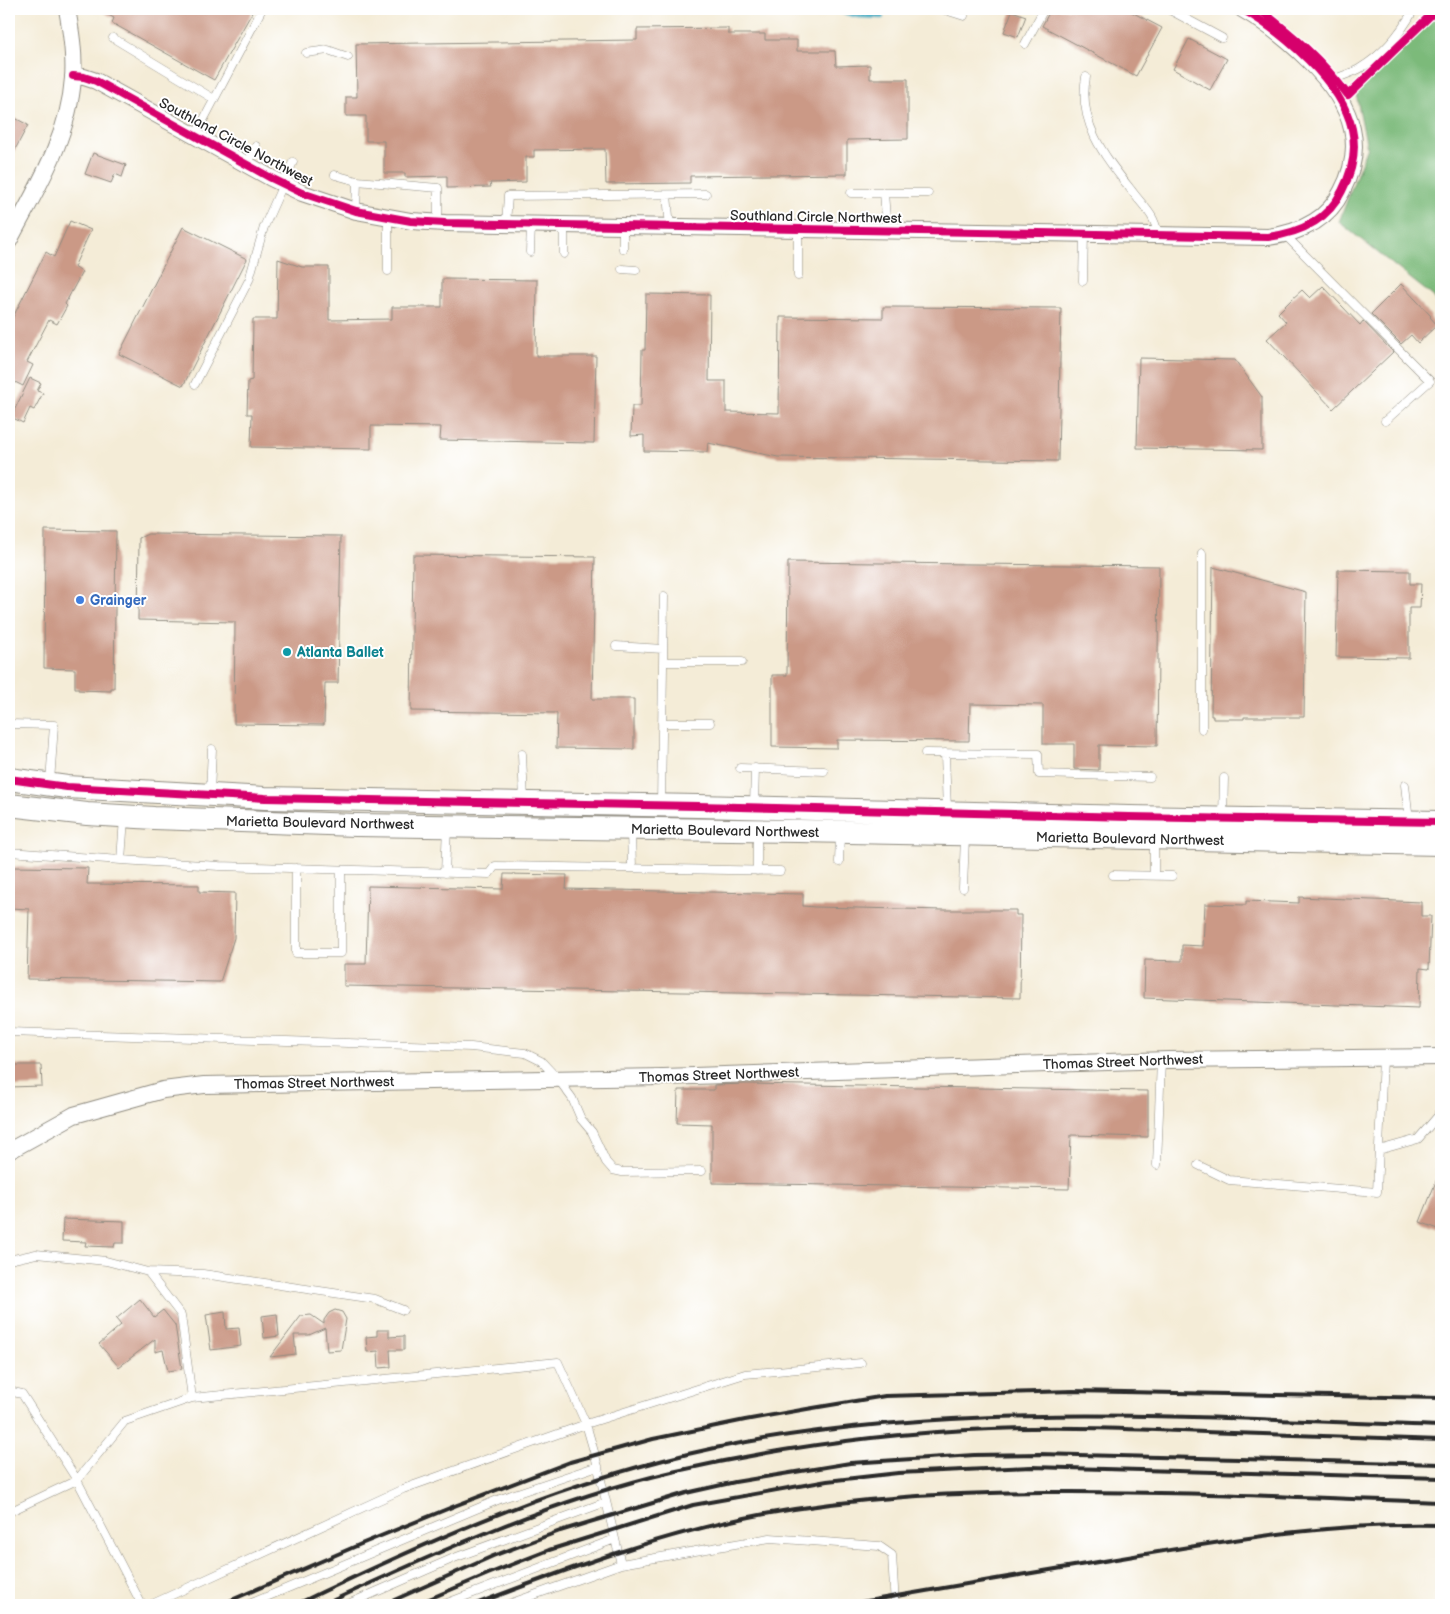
<svg xmlns="http://www.w3.org/2000/svg" width="1450" height="1614" font-family="'Balsamiq Sans',sans-serif">
	<style>
		.forest { fill: #7cba7a; stroke: #547252 }
		.lines { fill: none; stroke-linecap: round; stroke-linejoin: round }
		.stream { stroke: #46afc5; stroke-width: 4.5 }
		.building { fill: #cb9986 }
		.lane-casing { stroke: #908c81; stroke-width: 9 }
		.street-casing { stroke: #908c81; stroke-width: 18 }
		.secondary-casing { stroke: #908c81; stroke-width: 24 }
		.lane { stroke: #fff; stroke-width: 8 }
		.street { stroke: #fff; stroke-width: 16 }
		.secondary { stroke: #fff; stroke-width: 22 }
		.rail { stroke: #2b2b2b; stroke-width: 4 }
		.cycleway-casing { stroke: #fff; stroke-width: 11 }
		.cycleway { stroke: #d6006c; stroke-width: 8 }
		.shop-dot { fill: #3f7fe0; stroke: #fff; stroke-width: 2 }
		.culture-dot { fill: #0f9aa8; stroke: #fff; stroke-width: 2 }
		.labels { text-anchor: middle; dominant-baseline: central; stroke-width: 4; stroke-linejoin: round; paint-order: stroke }
		.street-label { font-size: 14px; fill: #2b2b2b; stroke: #fff }
		.shop-label { font-size: 14px; font-weight: bold; fill: #366cbe; stroke: #fff; text-anchor: start }
		.culture-label { font-size: 14px; font-weight: bold; fill: #0d838f; stroke: #fff; text-anchor: start }
	</style>
	<rect width="100%" height="100%" fill="#fff"/>
	<filter id="ink" filterUnits="userSpaceOnUse"><feTurbulence type="fractalNoise" baseFrequency=".02" numOctaves="2"/><feDisplacementMap in="SourceGraphic" scale="10" xChannelSelector="R" yChannelSelector="G"/><feConvolveMatrix kernelMatrix="1 2 1 2 8 2 1 2 1" color-interpolation-filters="sRGB"/></filter>
	<filter id="wash" filterUnits="userSpaceOnUse"><feTurbulence type="fractalNoise" baseFrequency=".0096" numOctaves="4" result="noise"/><feDisplacementMap in="SourceGraphic" scale="20" xChannelSelector="R" yChannelSelector="G"/><feGaussianBlur stdDeviation="1.12" result="paint"/><feColorMatrix in="noise" values="0 0 0 0 0 0 0 0 0 0 0 0 0 0 0 0 0 1.4 0 .05"/><feComposite in="paint" operator="in"/></filter>
	<g filter="url(#wash)">
		<rect width="100%" height="100%" fill="#f4ecd7"/>
		<path class="forest" d="M1437,9h4v315l-7,-27 -95,-75 28,-75 -12,-58 84,-77z"/>
		<g class="lines">
			<path class="stream" d="M829,9l30,7 23,1"/>
		</g>
		<g id="blocks">
			<path class="building" d="M97,9h157l-40,71 -102,-57 2,-5z
				M1051,9h75l36,19 -26,48 -94,-50z
				M1012,11l14,5 -8,21 -14,-5z
				M728,28v6h37v6h32v11h38l1,15 34,-1v14h38v60l-61,1v34l-157,2v7l-84,1 -1,-35 -71,1v7h-8v25l-36,1 1,4 -44,1v-12l-42,1v-4h-21v-32h-18v-25h-20v-19h11l-1,-53 281,-4v-11z
				M1189,39l38,20 -17,31 -37,-21z
				M15,118l13,7 -19,36v-31z
				M93,153l33,12 -4,12 -7,-3 -4,9 -26,-9z
				M70,221l21,9 -17,37 8,5 -17,32 2,2 -10,18 -8,-4 -22,42 6,3 -10,21 -14,-7v-54l37,-73 8,5z
				M183,227l64,32 -64,127 -64,-32z
				M278,259l24,8h27v53l63,-1v-12h50v-28l95,1 -1,76h60l-2,87 -154,-3 1,-13 -70,-1v23l-120,-2 1,-33h-5l1,-33 4,-1 1,-61h24z
				M1401,284l30,32 -1,1 7,8 -19,18 -7,-8 -10,9 -30,-30z
				M1323,286l37,39 3,-4 30,31 -60,57 -66,-70 19,-17 -8,-9 14,-14 10,-9 8,8z
				M646,294l64,1 -1,86h17v31l53,1 1,-96 103,1v-11l178,1 -3,153 -280,-4 -70,-14 -1,9 -63,-1v-16l-13,1 1,-30h9l1,-56h3z
				M1139,358l96,2 27,37v53l-125,-2z
				M30,378l11,5 -4,8 6,2 -9,17 -4,-2 -7,15 -12,-6z
				M45,530l71,1 -2,157h-3v3l-33,-1v-2h-3v-19l-31,-1z
				M148,534l193,2 -3,147h-13l-1,42 -90,-1 1,-102 -97,-2 1,-82z
				M413,555l182,2 -3,142h42v50l-78,-1 1,-35 -146,-2z
				M788,562l371,4 -2,180 -58,-1v25l-25,-1v-25h-31v-39l-73,-1 -1,37 -132,-1v8l-65,-1v-72h15z
				M1213,567l93,25 -2,125h-60v2h-31v-3h-2z
				M1338,570l72,1v13h11l-1,24h-11v50l-73,-1z
				M9,867l79,1 -1,16 112,1v7l36,1 -1,45 -14,44 -193,-3 2,-70 -20,-1z
				M504,874l63,1 -1,14 237,5v12l12,1 129,3h72v5h5l-1,83 -676,-12v-22h22l2,-78 135,3z
				M1299,897l122,5v14h10l-2,53 -9,-1 -1,40 -275,-10 1,-38 37,1v-16l21,1 2,-42 41,1v-4l53,2z
				M9,1065h32l1,21 -33,1z
				M747,1084l401,7v46l-77,-2 -2,54 -357,-6v-59l-35,-1 1,-33h36v-5z
				M1440,1171h1v59l-21,-8z
				M63,1219l61,2v22h-9l-1,4 -29,-1 1,-4 -24,-1z
				M140,1299l14,18 9,-7 12,15 7,44 -14,2 -5,-21 -8,2v-13l-36,28 -20,-23 22,-19 -5,-6z
				M335,1310l7,2 4,7 -5,31 -14,1 -2,-23 -16,7h-15l2,19 -26,3 31,-41 10,-1 13,9v-4l5,-7z
				M225,1312l1,17 13,-1 2,18 -30,4 -5,-35z
				M277,1314l2,22 -15,2 -2,-22z
				M377,1330h12v7l15,-1v14h-14l1,17 -12,1 -1,-17 -11,1 -1,-15 11,-1z"/>
		</g>
	</g>
	<g filter="url(#ink)">
		<use href="#blocks" fill-opacity="0" stroke="#908c81" stroke-width="1"/>
		<g class="lines">
			<defs>
				<path id="lane" d="M942,9l22,7
					M1168,9l54,29
					M113,38l101,61
					M1025,44l19,-35
					M306,53l22,-3 20,7
					M1086,77c-9,48 21,82 49,118 12,15 19,20 23,39
					M1326,82c11,-4 23,-8 33,-13 24,-14 42,-36 55,-60
					M195,136l67,-127
					M247,164l9,-18
					M335,175l22,6
					M851,193h77
					M884,193l3,37
					M667,195l3,32
					M356,211l1,-30 81,7v35
					M506,224l2,-28 198,-2
					M564,225v29
					M798,229v47
					M1285,235l145,146 -45,40
					M623,249v-23
					M530,252l1,-27
					M622,269l14,1
					M388,271v-54
					M1083,281l1,-48
					M195,384l54,-104 15,-53 29,-65
					M616,646l47,3
					M663,662h79
					M662,723h48
					M9,724l45,1 -4,57
					M1202,729v-176
					M925,753l113,1 1,20 111,3
					M945,753l2,58
					M522,754l2,47
					M740,768l84,3
					M1405,785l4,35
					M210,793l2,-44
					M661,804l3,-208
					M754,806l1,-38
					M1223,817l1,-39
					M124,818l-3,42 98,6 270,8 6,-8 285,5
					M631,830l1,38
					M757,833v38
					M9,852l112,8
					M839,862l1,-27
					M296,868v85h45v-83
					M445,873l2,-46
					M1113,875l59,1
					M1154,875v-35
					M963,888l2,-51
					M9,1032l462,15 54,6 16,8 17,18 14,19 9,21 11,13 14,30 7,8 9,2 80,-1
					M1379,1150l39,-11 20,-23 3,-11
					M1157,1165l4,-105
					M1198,1165l31,15 148,12 6,-134
					M9,1260l27,-6 70,7 42,11 55,2 172,25 28,11
					M148,1272l33,43 11,83
					M9,1391l13,3 55,86 65,125
					M9,1512l68,-32 48,-59 67,-23 366,-36 28,62 9,31 26,109 -115,41
					M621,1564l149,-26 109,8 13,9 3,50
					M150,1605l253,-116 183,-65 159,-50 116,-11
					M247,1605l253,-106 98,-33
					M346,1605l108,-47 152,-56
					M442,1605l173,-66"/>
				<path id="street" d="M73,76l11,1 12,4 175,97 31,15 54,18 55,10 34,2 823,14c31,-4 60,-17 74,-46 10,-19 15,-40 10,-62 -10,-47 -70,-97 -110,-120
					M9,241c27,-52 60,-103 64,-163 2,-23 -2,-47 -6,-69
					M9,1151l65,-36 89,-25 41,-5 459,-8 505,-17 273,-3"/>
				<path id="secondary" d="M9,779l58,8 198,11 433,8 431,11 312,5
					M9,805l78,9 67,4 202,7 443,6 642,13"/>
			</defs>
			<use href="#lane" class="lane-casing"/>
			<use href="#street" class="street-casing"/>
			<use href="#secondary" class="secondary-casing"/>
			<use href="#lane" class="lane"/>
			<use href="#street" class="street"/>
			<use href="#secondary" class="secondary"/>
			<path class="rail" d="M220,1605l141,-61 96,-39 113,-43 83,-23 92,-19 62,-11 78,-13 188,-5 368,7
				M295,1605c137,-66 271,-126 420,-157 240,-49 484,-30 726,-22
				M323,1605c112,-52 228,-105 349,-133 105,-24 212,-39 320,-43 71,-3 142,0 213,3 79,2 158,5 236,8
				M383,1605l110,-49 67,-25 126,-38 49,-11 115,-19 124,-8 65,-1 402,10
				M415,1605l73,-31 61,-24 144,-45 134,-24 71,-8 133,-6 410,11
				M473,1605c97,-37 190,-72 292,-91 93,-17 186,-21 281,-22 132,-1 264,6 395,10
				M844,1605c97,-17 193,-33 290,-49 102,-17 203,-34 307,-31"/>
			<defs>
				<path id="cycleway" d="M1259,9c35,27 62,50 89,86l89,-86
					M73,76l11,1 12,4 175,97 31,15 54,18 55,10 34,2 823,14c31,-4 60,-17 74,-46 10,-19 15,-40 10,-62 -10,-47 -70,-97 -110,-120
					M9,779l58,8 198,11 433,8 431,11 312,5"/>
			</defs>
			<use href="#cycleway" class="cycleway-casing"/>
			<use href="#cycleway" class="cycleway"/>
		</g>
	</g>
	<circle class="shop-dot" cx="80" cy="600" r="5"/>
	<circle class="culture-dot" cx="287" cy="652" r="5"/>
	<g class="labels">
		<g class="street-label">
			<text transform="translate(236 142) rotate(28)">Southland Circle Northwest</text>
			<text transform="translate(816 217) rotate(1)">Southland Circle Northwest</text>
			<text transform="translate(320 823) rotate(1)">Marietta Boulevard Northwest</text>
			<text transform="translate(725 831) rotate(1)">Marietta Boulevard Northwest</text>
			<text transform="translate(1130 839) rotate(1)">Marietta Boulevard Northwest</text>
			<text transform="translate(1123 1062) rotate(-2)">Thomas Street Northwest</text>
			<text transform="translate(719 1075) rotate(-2)">Thomas Street Northwest</text>
			<text transform="translate(314 1083) rotate(-1)">Thomas Street Northwest</text>
		</g>
		<g class="shop-label">
			<text x="90" y="600">Grainger</text>
		</g>
		<g class="culture-label">
			<text x="297" y="652">Atlanta Ballet</text>
		</g>
	</g>
	<rect width="1450" height="1614" fill="none" stroke="#fff" stroke-width="30"/>
</svg>
